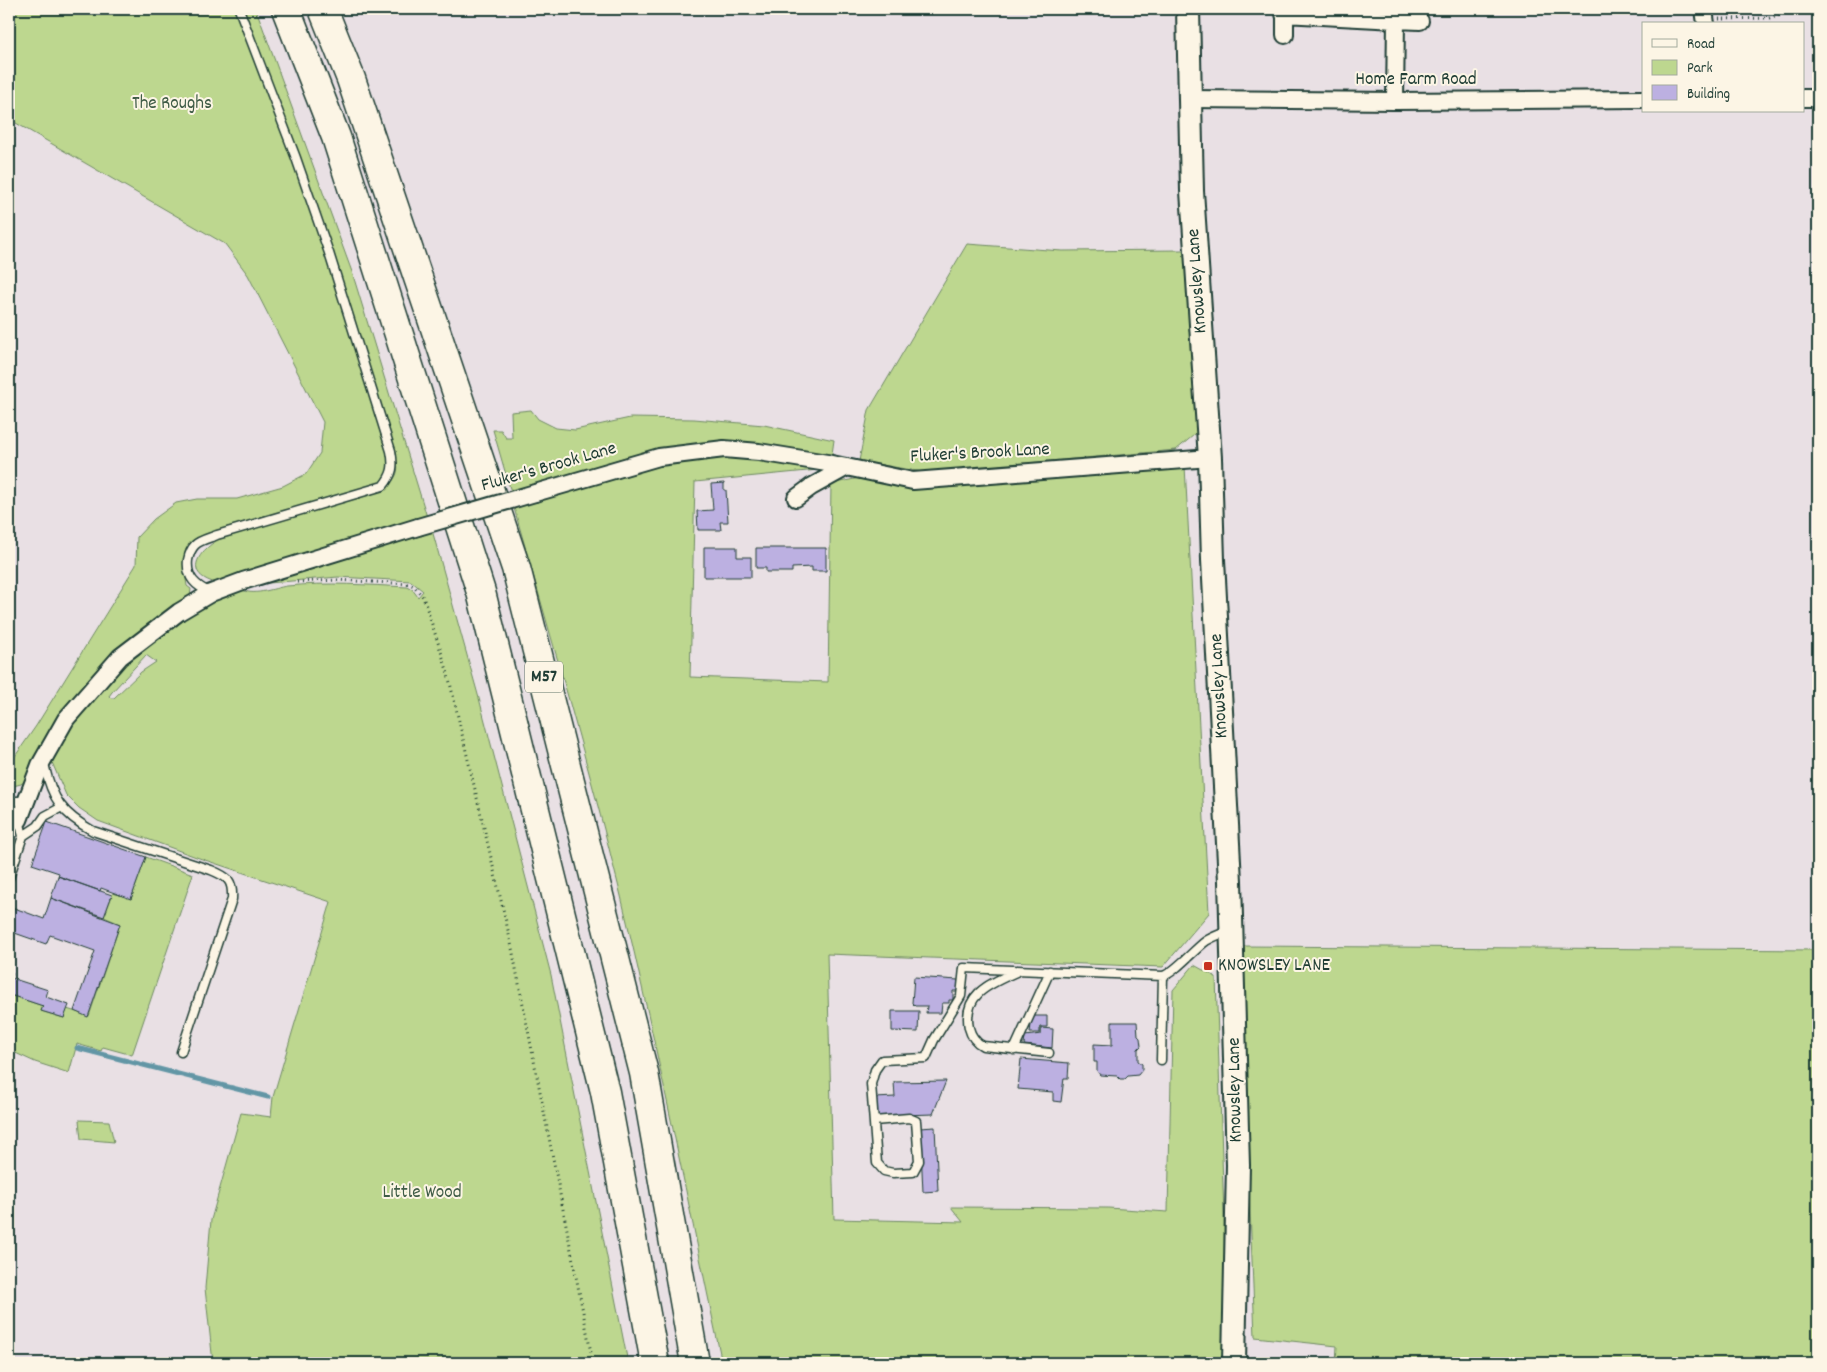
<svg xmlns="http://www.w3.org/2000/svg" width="1827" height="1372" font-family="Dekko,sans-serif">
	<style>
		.green { fill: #bdd78f; stroke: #6e8a62; fill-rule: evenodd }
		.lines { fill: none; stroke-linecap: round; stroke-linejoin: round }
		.stream { stroke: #6296a5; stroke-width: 5 }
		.building { fill: #bcb0e1; stroke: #1f3d34 }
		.lane-casing { stroke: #1f3d34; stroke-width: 11 }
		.street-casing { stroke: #1f3d34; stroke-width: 20 }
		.secondary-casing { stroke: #1f3d34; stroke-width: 26 }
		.highway-casing { stroke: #1f3d34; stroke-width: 31 }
		.path { stroke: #1f3d34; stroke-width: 3; stroke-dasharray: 1 4; stroke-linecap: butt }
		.lane { stroke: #fcf5e5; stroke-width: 8 }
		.street { stroke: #fcf5e5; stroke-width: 16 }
		.secondary { stroke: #fcf5e5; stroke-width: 22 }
		.highway { stroke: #fcf5e5; stroke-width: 28 }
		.street-bridge-casing { stroke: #1f3d34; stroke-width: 20; stroke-linecap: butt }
		.street-bridge { stroke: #fcf5e5; stroke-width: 16 }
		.poi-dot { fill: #c8321e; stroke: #fcf5e5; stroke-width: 2 }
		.labels { text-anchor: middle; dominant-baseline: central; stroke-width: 4; stroke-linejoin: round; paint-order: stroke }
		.shield { fill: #fcf5e5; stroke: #617469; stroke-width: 1 }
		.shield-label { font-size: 18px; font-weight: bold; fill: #1f3d34 }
		.street-label { font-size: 19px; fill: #1f3d34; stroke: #fcf5e5 }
		.park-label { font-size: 19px; fill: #3f5c46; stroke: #fcf5e5 }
		.poi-label { font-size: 19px; fill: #1f3d34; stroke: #fcf5e5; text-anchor: start }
	</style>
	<rect width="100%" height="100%" fill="#e9e0e4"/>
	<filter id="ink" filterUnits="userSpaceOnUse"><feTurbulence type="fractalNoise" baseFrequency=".02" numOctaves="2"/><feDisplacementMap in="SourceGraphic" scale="10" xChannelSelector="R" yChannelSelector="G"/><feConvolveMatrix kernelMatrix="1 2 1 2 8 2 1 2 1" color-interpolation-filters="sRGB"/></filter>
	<g filter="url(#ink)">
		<path class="green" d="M9,9h219l11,1v-1h17l96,263 75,245 -211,66c-36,-10 -15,-35 7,-46l152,-44c11,-5 26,-15 22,-30 0,-4 -4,-8 -5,-11l-4,23 -9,10 -148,41 -31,11 -12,10 -3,9 -1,11 3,19 4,3 -1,8 -38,25 -35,30 -89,127 -7,5 -12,3v-22l27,-39 100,-161 1,-28 17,-18 22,-16 21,-4h40l46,-13 23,-12 14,-21 3,-31 -75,-147 -23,-31 -216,-125z
			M967,244l95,7 122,-1 16,180 -24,20 -253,22 -64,-11 10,-51z
			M531,410l7,9 18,9 19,2 55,-12 64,1 70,6 70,15 -2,14 -6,3 -166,-7 -34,7 -115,35 -18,-62h8l5,8h6l-1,-26z
			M736,455l92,14 -133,13 -5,195 138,5 3,-198 28,-6 53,12 273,-24 24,447 -46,54 -336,-13 7,265 129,3 -12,-15 157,1 60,4 5,-222 21,-25 22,12 8,240 1,146h-503c-33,-156 -64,-312 -101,-467 -32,-130 -70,-259 -107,-388l148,-45z
			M432,530l48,172 71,273 77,388h-415l-8,-75 6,-68 30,-107 30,4 2,-20 58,-195 -132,-44 -101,-37 -19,-13 -13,-13 -15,-35 15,-29 48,-60 71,-56 3,2 12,-11 39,-18c13,10 34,0 48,-2 41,-4 80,-1 120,1l5,2 6,8 5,-6 -12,-10 -73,-4 -81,7zM146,655l10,7 -15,10 -27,26h-3l-2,-2 3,-4z
			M146,857l47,17 -61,181 -29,-8 -2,4 -24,-7 -8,29 -34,-11 -26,-12 1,-55 33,11 -2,5 23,7 3,-9 22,7 31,-92 -16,-7 9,-24 18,6z
			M1243,946l575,4v413h-482l1,-17 -82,-9 -7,-180z
			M79,1120l30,1 5,21 -33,-3z"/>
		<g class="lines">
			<path class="stream" d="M77,1048l191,49"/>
		</g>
		<path class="building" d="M724,483v7h2l2,32h-8l1,8h-23l-1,-19 16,-1 -2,-26z
			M704,547h33v10h14v20h-47z
			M756,548h70v23h-14v-4l-20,1v4h-26v-4h-10z
			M47,822l99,35 -15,42 -30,-11 -1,3 -42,-15 1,-3 -27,-9z
			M58,876l54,19 -8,22 -53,-19z
			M51,898l69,26 -32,93 -14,-6 21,-60 -45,-16 -4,9 -37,-13v-25l35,13z
			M9,971l4,2 -2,5 37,12 -2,7 23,8 -5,13 -23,-7 2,-5 -33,-11 -1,4z
			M914,977l44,3v11h-5v9h-4v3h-7l-1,10h-15l1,-7h-12l-3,-3z
			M892,1011h27l-1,21 -26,-1z
			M1032,1016h15v11h-7v6h-10z
			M1112,1022h25l1,14 2,2 1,8 -3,3v12l4,3v6l-4,5 -10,1 -3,3h-5l-3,-3 -17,-1 -3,-4v-9h-3v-18l18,1z
			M1041,1028l12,1 -1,19 -28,-3 1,-9 16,-2z
			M1021,1059l48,4 -1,15h-4l-3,24 -8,-1v-9l-35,-3z
			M946,1081l-13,33 -58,2v-18l20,-1 -1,-15z
			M935,1127l3,64 -15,1 -3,-64z"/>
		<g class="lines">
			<defs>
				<path id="lane" d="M211,593c-15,-7 -25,-15 -23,-33 1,-5 3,-11 7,-15 5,-5 15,-7 22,-10l166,-49c10,-12 11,-20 8,-35l-62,-198 -33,-95 -57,-149
					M44,764c8,35 18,50 49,67l118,39c17,7 22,10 21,29l-51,153
					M9,801h16
					M23,836l15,-10 7,-10 17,-9
					M9,878l14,-42 -4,-16
					M1018,971c-26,12 -56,22 -49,57 2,8 6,14 14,18l66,7
					M1014,1050l36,-79
					M1161,1060l2,-84
					M874,1121l35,-3 7,3 3,40 -6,11 -20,1 -9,-2 -7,-8 -6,-79 4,-14 7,-10 44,-2 8,-18 27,-44 3,-28 199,8c10,-2 32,-27 43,-35 6,-4 15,-7 22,-10"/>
				<path id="street" d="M1285,9v26
					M1704,9l2,15
					M1284,14l112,6 -1,81
					M1396,20l24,1
					M1803,98h15
					M1189,99l206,2 248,-2
					M535,493l124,-36 65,-8 35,3 68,11 86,18 297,-23
					M796,498l15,-11 36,-20
					M19,820l21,-55 26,-46 54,-62 59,-45 32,-19 32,-12 175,-54"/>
				<path id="secondary" d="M1188,9l4,182 18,267 3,102 17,321 8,284 -4,198"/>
				<path id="highway" d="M286,9l50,128 145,455 124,500 50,271
					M323,9l28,70 165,489 128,505 51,290"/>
			</defs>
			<use href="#lane" class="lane-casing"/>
			<use href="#street" class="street-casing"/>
			<use href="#secondary" class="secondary-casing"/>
			<use href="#highway" class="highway-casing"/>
			<path class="path" d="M1719,19l50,-1 26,-9
				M297,582l39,-2 73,4 5,2 9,11 24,73 64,273 82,420"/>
			<use href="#lane" class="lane"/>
			<use href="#street" class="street"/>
			<use href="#secondary" class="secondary"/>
			<use href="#highway" class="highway"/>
			<defs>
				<path id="street-bridge" d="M418,527l117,-34"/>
			</defs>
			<use href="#street-bridge" class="street-bridge-casing"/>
			<use href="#street-bridge" class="street-bridge"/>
		</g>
	</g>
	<rect class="poi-dot" x="1203" y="961" width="10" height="10" rx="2.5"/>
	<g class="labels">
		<rect class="shield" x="525" y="661.5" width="38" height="31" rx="4"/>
		<g class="shield-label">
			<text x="544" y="677">M57</text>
		</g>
		<g class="street-label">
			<text x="1416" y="80">Home Farm Road</text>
			<text transform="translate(1198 281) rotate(-94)">Knowsley Lane</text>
			<text transform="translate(980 454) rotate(-3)">Fluker's Brook Lane</text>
			<text transform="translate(549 468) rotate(-16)">Fluker's Brook Lane</text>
			<text transform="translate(1220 686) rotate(-93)">Knowsley Lane</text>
			<text transform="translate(1236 1090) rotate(-91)">Knowsley Lane</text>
		</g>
		<g class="park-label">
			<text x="172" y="104">The Roughs</text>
			<text x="422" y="1193">Little Wood</text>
		</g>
		<g class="poi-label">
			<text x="1218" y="966">KNOWSLEY LANE</text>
		</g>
	</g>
	<rect width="1827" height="1372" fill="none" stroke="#fcf5e5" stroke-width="30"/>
	<rect x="15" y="15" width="1797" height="1342" fill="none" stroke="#1f3d34" stroke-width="2" filter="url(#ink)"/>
	<rect x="1642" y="22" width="162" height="90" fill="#fcf5e5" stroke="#a4ab9e"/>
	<rect x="1652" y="39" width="25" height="8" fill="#fcf5e5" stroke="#a4ab9e"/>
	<text x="1687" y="48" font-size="15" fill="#1f3d34">Road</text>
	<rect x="1652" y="60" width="25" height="15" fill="#bdd78f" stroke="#a4ab9e"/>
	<text x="1687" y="72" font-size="15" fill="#1f3d34">Park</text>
	<rect x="1652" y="85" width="25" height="15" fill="#bcb0e1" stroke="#a4ab9e"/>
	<text x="1687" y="98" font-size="15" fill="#1f3d34">Building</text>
</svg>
